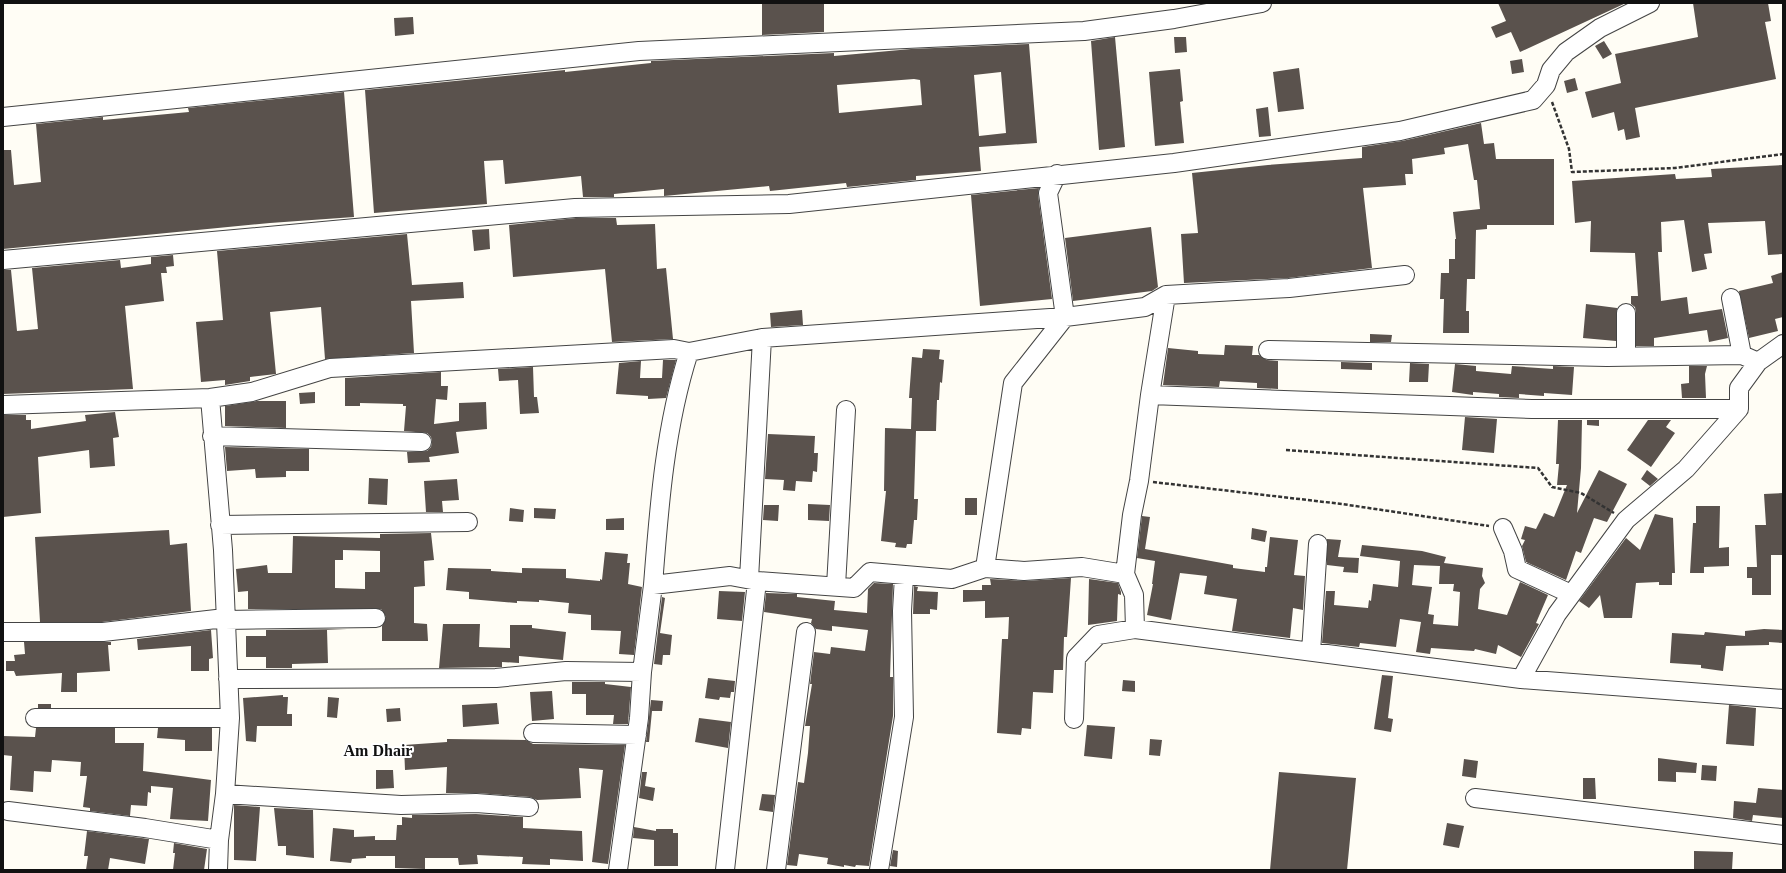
<svg xmlns="http://www.w3.org/2000/svg" width="1786" height="873" font-family="Georgia,serif">
	<style>
		.building { fill: #5a524d; fill-rule: evenodd }
		.lines { fill: none; stroke-linecap: round; stroke-linejoin: round }
		.minor-casing { stroke: #444; stroke-width: 20 }
		.path { stroke: #333; stroke-width: 2.5; stroke-dasharray: 4 2; stroke-linecap: butt }
		.minor { stroke: #fff; stroke-width: 18 }
		.labels { text-anchor: middle; dominant-baseline: central; stroke-width: 4; stroke-linejoin: round; paint-order: stroke }
		.quarter-label { font-size: 16px; font-weight: bold; fill: #111; stroke: #fff }
	</style>
	<rect width="100%" height="100%" fill="#fffdf5"/>
	<path class="building" d="M762,3h62v29l-62,3z
		M1498,3h128l-106,49 -9,-20 -15,6 -5,-11 15,-6z
		M1693,3h75l3,18 -6,1 11,57 -141,29 5,29 -14,3 -2,-11 -6,2 -4,-19 -22,6 -7,-26 36,-9 -6,-29 83,-17z
		M413,17l1,17 -19,2 -1,-18z
		M1115,37l10,110 -26,3 -8,-109z
		M1174,37h12l1,15 -12,1z
		M1604,41l8,13 -9,5 -8,-13z
		M1029,44l8,99 -58,4 2,24 -65,5v4l-69,7 -1,-4 -76,8 -1,-5 -105,10v-7l-50,5v3h-31l-2,-21 -76,8 -2,-24 -19,1 3,43 -113,9 -9,-123 200,-20v2l86,-9v-2l183,-8v3l77,-7zM1001,72l5,61 -27,3 -5,-61zM914,79l6,1 2,25 -83,8 -2,-28z
		M1522,59l2,13 -12,2 -2,-13z
		M1299,68l5,41 -26,3 -5,-40z
		M1180,69l3,32 -3,1 4,41 -29,3 -6,-74z
		M1575,78l3,12 -11,3 -3,-12z
		M344,92l10,125 -84,6 -267,26v-99h8l3,35 27,-3 -5,-58 67,-7v3l86,-8 -1,-4z
		M1268,107l3,29 -12,1 -3,-28z
		M1481,123l3,21 10,-1 2,16h58v66h-67v4l-11,1 -1,49h-8l-1,32h3v22h-26l1,-34h-4l1,-26h8v-14h6v-20h1l-3,-27 27,-3 -3,-29h-3l-6,-36 -24,4 1,6 -33,5 1,15h-8l1,11 -43,3 9,80 -84,10 -104,5 -3,-49 17,-1 -6,-60 76,-8 94,-7v-11l40,-6z
		M1783,165v89l-15,1 -3,-34 -57,2 4,30 -8,1 3,15 -15,3 -8,-52 -23,2 1,30h-4l3,49 26,-4 2,17 33,-5 6,29 -19,4 -2,-12 -53,8v8h-18v-33l-1,-6 -4,-3v-8h7l-3,-43 -45,-1 1,-31 -16,2 -3,-42 103,-7 1,5 36,-2 -1,-8z
		M1039,188l-1,6 14,105 -72,7 -9,-111z
		M576,218h40l1,7 38,-1 2,45 9,-1 7,71 -61,3 -7,-73 -92,8 -4,-52z
		M1151,227l7,60 -6,4 -79,10 -8,-63z
		M489,229l1,20 -16,2 -2,-21z
		M407,234l5,51 51,-3 1,16 -53,3 3,52 -89,6 -4,-52 -51,5 6,62 -26,3v4l-25,4v-5l-24,2 -5,-60 27,-2 -6,-69z
		M173,255l1,11 -8,1 1,6h-6l3,28 -39,5 8,83 -130,5v-124h8l6,61 21,-2 -6,-61 88,-8 1,8 30,-4v-7z
		M1783,272v45l-8,2 3,12 -29,7 -10,-47 34,-8 -2,-7z
		M1586,304l31,4 -1,33 -33,-3z
		M802,310l1,15 -32,2 -1,-14z
		M1370,334l22,1 -1,7h-21z
		M1225,345l28,1 -1,9h7l8,5 11,1v28l-21,-1v-5l-37,-2 -1,6 -56,-2 5,-37 30,3v3l26,1z
		M923,349l17,1 -1,9 5,1 -2,23 -2,-1 -1,18h-2l-1,31h-20l-2,68h4l-1,21h-3l-2,24h-5l-1,4 -11,-1 1,-4 -15,-2 5,-50h-2l1,-63 26,1 1,-31h-3l3,-41 10,1z
		M663,360h13l-10,38 -18,1v-3l-32,-2 3,-31 22,-2 -1,17h22z
		M1341,362l31,1v7l-31,-1z
		M1410,363l19,1 -1,18h-19z
		M1455,364l21,2v5l35,3 1,-8 41,3v-3l21,1 -2,28 -28,-2v3l-25,-2v4l-20,-1v-3l-26,-2v3l-21,-3z
		M1689,366h18l-2,8 1,24h-24l-1,-14 8,-1z
		M533,367l1,30h3l2,16 -19,1 -2,-34 -19,1 -1,-12z
		M441,372v14h7l-1,14 -11,-1 -2,25 25,-3v-18l27,-1 1,27 -31,3 3,21 -30,4 1,5 -22,1 -1,-11 20,-1 4,-4 1,-5 -1,-5 -4,-4 -23,-2 2,-25h-3v-2l-43,-1v3h-15v-28z
		M315,392v11l-15,1 -1,-11z
		M257,401h29v27l-61,-2v-20z
		M115,412l4,25 -6,1 2,28 -25,2 -1,-18 -51,7 3,56 -38,4v-102h23v5h5v9l55,-8 -1,-6z
		M1465,417l32,2 -3,34 -32,-3z
		M1558,420h24l-1,48 -4,45 22,-43 28,14 -20,38 -13,-4 -13,35 -5,-2 -10,29 -40,-18 -4,-16 3,-6 -4,-1 4,-13 11,3 8,-16 10,4 13,-32h-10l2,-21h-3z
		M1587,420h12v6l-12,-1z
		M1648,420h23l-5,7 9,6 -24,34 -24,-17z
		M768,434l47,2 -1,17h4l-1,19 -4,-1 -1,11 -16,-1 -1,10 -12,-1 1,-10 -19,-1z
		M225,447l84,2v22h-23v6l-30,1 -1,-9 -28,2z
		M1647,470l11,9 -8,7 -9,-7z
		M369,478l19,1 -1,26 -19,-1z
		M457,479l2,21 -17,1 1,11h-17l-2,-31z
		M1783,493v62h-12v40h-19v-17h-5v-11h10l-2,-42h11l-2,-31z
		M965,498h12v17h-12z
		M808,504l22,1 -1,16 -21,-1z
		M764,505h15l-1,16 -15,-1z
		M1696,506h24l-1,42 10,-1v19l-25,1v6h-14l3,-50h3z
		M510,508l14,2 -1,12 -14,-1z
		M534,508l22,1 -1,10 -21,-1z
		M1655,514l18,4 2,55h-3v12h-13v-3l-23,1 -4,35h-28l-4,-23 -11,13 -10,-7 47,-63 14,12z
		M1142,516l8,1 -5,32 88,16v3l32,4v-5h2l3,-30 28,3 -4,35 11,1 -2,34 -10,-2 -3,30 -58,-7 5,-32 -33,-5 3,-18 -27,-3 -9,47 -24,-5 6,-31h-1l3,-23 -18,-3z
		M624,518v12h-18v-11z
		M1252,528l15,3 -2,11 -14,-3z
		M169,530l1,15 17,-2 4,68 -89,11h-62l-5,-85z
		M431,533l3,27 -10,1 1,25 -11,1v36l13,1 1,17h-46v-15l4,-9 -5,-8h-133v-18l-10,1 -2,-23 31,-4 1,8h24l1,-37 87,2v-4zM343,550l37,1v21h-15v17l-30,-1v-28h8z
		M1327,539l14,1 -3,17 21,1 -1,15 -15,-1 1,-5 -17,-2z
		M1362,545l60,6 24,6 -2,6 39,5 -1,8 3,7 -5,6 -2,20 29,6 13,-33 28,13 -12,28 3,1 -18,33 -23,-12 -2,9 -21,-5 -1,2 -43,-3 -1,6 -14,-2 5,-30 -21,-3 -4,28 -36,-4 -1,4 -37,-4 4,-52h9l-1,14 34,3 1,-8 2,1 2,-17 25,3 2,-26 -40,-5zM1414,565l26,1 -1,18h15l-1,7 7,1 -2,34 -25,-2 1,-9 -6,-1 4,-27 -20,-2z
		M605,552l23,2 -1,9h3l-2,21 14,3 -8,68 -15,-1 2,-23 -30,-1v-15l-23,-2 1,-10 -30,-3v2l-22,-1v2l-48,-4v-7l-23,-2 2,-22 43,1v2l31,2v-5l44,1v9l34,3v-2l2,1z
		M1071,578l-4,59h-3l-1,33h-9l-1,23 -20,-1 -2,37 -9,-1 -1,7 -24,-2 5,-94h6l1,-22 -24,1v-17l-22,1v-12h19v-5h9l-1,-6 35,2z
		M1089,579l29,4 3,9v3l-3,-1 -1,27 -29,4z
		M874,583l19,1 -3,93h3v39l-24,150 -13,-1 -1,2 -11,-2v2l-17,-3 1,-6 -29,-4 -2,12 -10,-1 11,-83 6,1 4,-30 2,-27h-5l7,-42h-2l4,-32 16,2 1,-7 34,4 3,-21 -36,-4v5l-16,-2 -5,-6 1,-4 -48,-7 2,-19 31,1v3l38,4 -1,9 33,3 1,-24z
		M914,586l4,1 -1,4 21,1 -1,18 -7,-1v5h-17z
		M719,591l26,1 -3,29 -25,-2z
		M662,597l3,1 -5,35 12,2 -2,20h-7l-1,10 -8,-1z
		M443,624h37l-1,23 31,1v-23h22v3l34,4 -3,28 -44,-4v7l-17,-1v5l-63,1z
		M347,629l-20,1 1,33 -36,1v4h-26v-11h-20v-21h20v-6z
		M1764,629l19,1v13l-14,-1v3l-43,1 -3,25 -22,-3v-3l-31,-2 2,-30 32,2 1,-3 40,4v-5z
		M211,630l2,28 -4,1v12h-18v-25l-53,4 -1,-11z
		M24,642h87v3h-3l2,26 -33,2v19h-16l1,-19 -46,3 -2,-5h-8v-10h9l-1,-6 11,-1z
		M1382,675l11,1 -5,42 5,1 -2,13 -17,-3z
		M708,678l27,3 -1,11h-3l-1,6 -10,-1 -1,3 -14,-2z
		M1123,680l12,1v11l-13,-1z
		M572,682h33v2l26,3 -3,37h-15l1,-9h-28v-21h-14z
		M552,691l2,28 -22,2 -2,-29z
		M283,695v2h5l-1,17h5v12h-35l-1,16 -10,-1 -3,-43z
		M328,697l11,1 -2,20 -10,-1z
		M651,700l12,1 -1,10h-10l-3,31h-3z
		M497,703l2,21 -36,3 -1,-22z
		M38,704h13v4h-13z
		M1729,705l27,3 -2,38 -28,-2z
		M400,708l1,13 -14,1 -1,-13z
		M699,718l32,4 -3,26 -33,-6z
		M1087,725l28,2 -3,32 -28,-3z
		M36,728h79v15h29l-1,28 68,9 -3,41 -38,-2 3,-31 -22,-2v7l-3,-1 -1,14 -16,-1 -1,11 -40,-5v-3l-7,-1 4,-31h-7l1,-14 -29,-2 -1,12 -17,-1 -1,21 -23,-2 2,-34 -9,-1v-19l32,1z
		M158,728h54v23h-27v-11l-28,-2z
		M447,739l79,1 7,4 92,1 -17,119 -16,-2 11,-92 -24,-2 2,30 -44,2 -7,-3 -53,-4h-31l1,-26 -42,3 -1,-25 43,-3z
		M1150,739l12,1 -2,16 -11,-1z
		M1658,758l39,5 -1,10 -20,-1v10l-18,-1z
		M1464,759l14,2 -2,17 -14,-2z
		M1702,765l15,1 -1,15 -15,-1z
		M376,770h17l1,18 -18,1z
		M642,772h5l-2,14 10,2 -2,13 -14,-3z
		M1279,772l77,6 -9,92h-77z
		M1583,778h12l1,21h-13z
		M1758,788l25,2v28l-30,-3 -1,6 -19,-3 1,-17 22,2z
		M762,794l13,1 -2,17 -14,-2z
		M234,805l26,2 -4,54 -22,-1z
		M274,808l39,2 1,48 -28,-3v-9h-8z
		M476,814l47,3v11l59,3 1,30 -33,-2v6l-28,-1 1,-7 -46,-2 1,9 -19,1 -1,-7h-33v11l-30,-1v-12h-29v2l-14,1 -1,4 -21,-2 3,-33 21,2v7l21,-1v4h21l1,-15h5v-8l10,1v-3z
		M1447,823l17,3 -5,22 -16,-3z
		M634,827l22,4v-2h17v4h5v33h-24v-26l-21,-2z
		M87,831l62,8 -4,25 -35,-6 -2,12h-22l2,-14h-4z
		M174,843l33,6 -3,21h-31l2,-17h-2z
		M893,850l5,1 -1,16 -7,-1z
		M1694,851l39,1 -1,18h-38z"/>
	<g class="lines">
		<defs>
			<path id="minor" d="M3,117l636,-66 445,-20 90,-12 88,-16
				M3,260l572,-52 214,-4 385,-41 226,-32 133,-31 13,-15 5,-15 15,-18 34,-24 50,-25
				M1731,298l11,57
				M1626,313v44
				M1268,350l339,7 135,-2 16,7
				M689,352c-24,74 -30,155 -36,233l77,-9 27,5 97,7 16,-16 82,7 33,-11 39,3 58,-4 43,7
				M1150,395l382,14h207
				M210,398l13,152 7,168 -5,76 -6,46 -1,30
				M3,405l207,-7 42,-6 78,-24 344,-19 15,3 73,-14 303,-21 80,-10 21,-12 123,-7 116,-13
				M212,436l210,6
				M220,525l248,-3
				M1503,528l10,23 4,18 54,25
				M985,568l28,-185 52,-66 -17,-124 9,-19
				M749,579l13,-241
				M836,586l10,-176
				M225,620l151,-2
				M1135,629l-1,-34 -9,-21 7,-59 7,-34 11,-86 16,-100
				M3,632h100l122,-14
				M1311,652l7,-108
				M228,679l268,-1 70,-7 76,1
				M1521,679l36,-65 69,-94 60,-51 53,-60v-21l19,-26 25,-18
				M35,718h195
				M1074,719l2,-61 22,-23 37,-6 386,50 262,20
				M533,733l104,2
				M225,794l176,11 75,-2 53,4
				M1475,798l308,37
				M8,811l137,17 74,12
				M618,870l21,-152 3,-46 11,-87
				M725,870l32,-289
				M776,870l30,-238
				M879,870l25,-153 -2,-106 2,-35"/>
		</defs>
		<use href="#minor" class="minor-casing"/>
		<path class="path" d="M1552,102l17,47 3,23 103,-4 108,-14
			M1286,450l252,18 14,19 29,6 33,20
			M1153,482l189,22 147,22"/>
		<use href="#minor" class="minor"/>
	</g>
	<g class="labels">
		<g class="quarter-label">
			<text x="378" y="750">Am Dhair</text>
		</g>
	</g>
	<rect width="1786" height="873" fill="none" stroke="#111111" stroke-width="8"/>
</svg>
